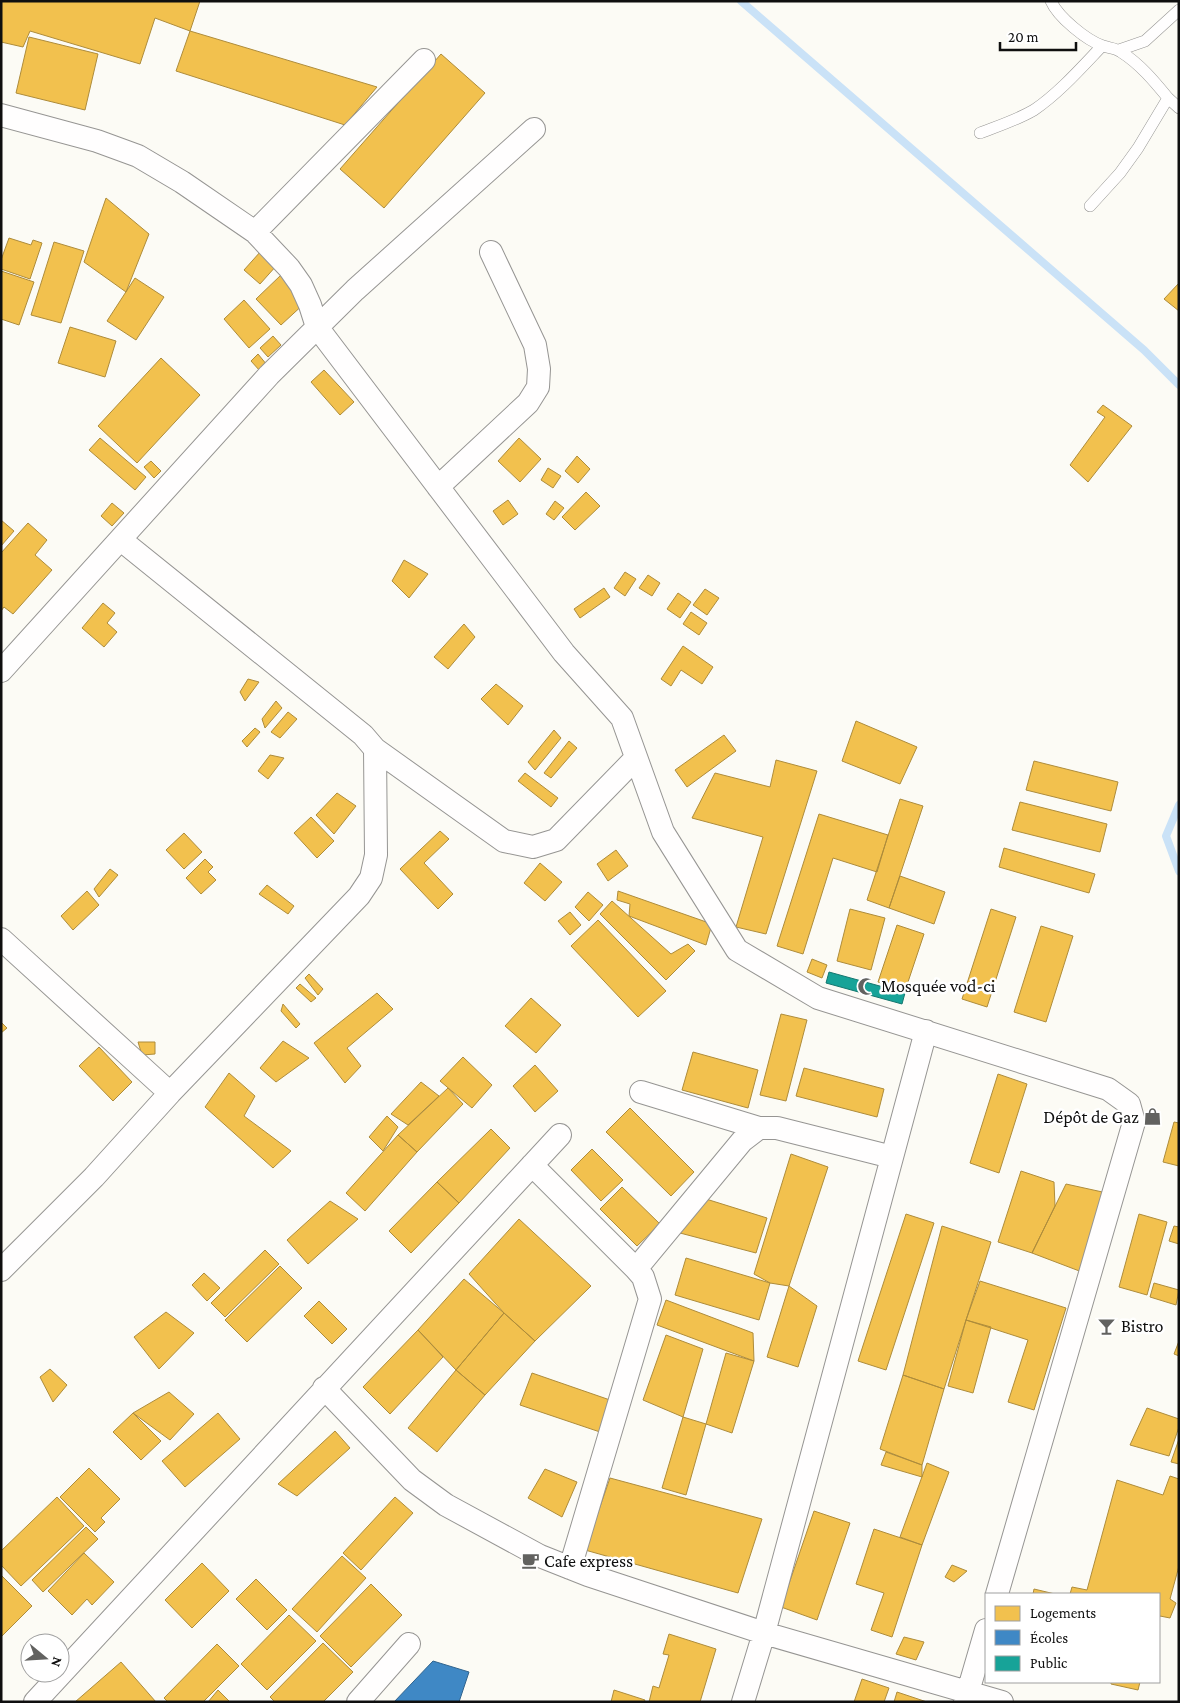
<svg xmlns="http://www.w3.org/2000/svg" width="1180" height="1703" font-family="'Crimson Pro',serif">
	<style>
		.homes { fill: #f2c14e; stroke: #ae8c3b }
		.schools { fill: #3f88c5; stroke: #31648e }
		.public { fill: #17a398; stroke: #15776f }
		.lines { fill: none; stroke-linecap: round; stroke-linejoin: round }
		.stream { stroke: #cae2f7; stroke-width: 8 }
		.service-casing { stroke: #969593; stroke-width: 12 }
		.minor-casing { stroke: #969593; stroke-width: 24 }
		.service { stroke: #fffefe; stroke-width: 11 }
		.minor { stroke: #fffefe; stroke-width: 22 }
		.labels { text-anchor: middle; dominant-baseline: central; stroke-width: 5; stroke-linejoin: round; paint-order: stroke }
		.poi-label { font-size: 18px; fill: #0f0f0f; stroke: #fff; text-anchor: start }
	</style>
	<rect width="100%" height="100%" fill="#fcfbf5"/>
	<path class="homes" d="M1,1h199l-10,30 -35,-13 -15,46 -110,-33 -7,16 -22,-5z
		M190,31l187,56 -32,38 -169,-54z
		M29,37l69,17 -13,56 -69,-17z
		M441,54l44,39 -101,115 -44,-39z
		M106,198l43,36 -23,58 -42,-30z
		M9,238l22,7 2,-5 9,3 -12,36 -29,-10v-9z
		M54,242l30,9 -23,72 -30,-8z
		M261,251l16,14 -17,19 -16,-14z
		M1,271l33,11 -15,43 -18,-6z
		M281,275l25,27 -25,23 -25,-26z
		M135,278l29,19 -28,43 -29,-19z
		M1179,283v28l-15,-12z
		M244,300l26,29 -21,19 -25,-29z
		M70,327l46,14 -11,36 -47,-14z
		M273,336l8,9 -13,12 -8,-9z
		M258,354l9,11 -7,6 -9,-10z
		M161,358l39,37 -63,68 -39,-37z
		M324,370l30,32 -14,13 -29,-33z
		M1103,405l29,21 -44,56 -18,-17 35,-48 -8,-5z
		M100,438l46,39 -11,13 -46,-40z
		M519,438l22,21 -21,23 -22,-21z
		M577,456l13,13 -12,14 -13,-12z
		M151,461l10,10 -7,7 -10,-11z
		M548,468l13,8 -8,12 -12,-8z
		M586,492l14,14 -25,24 -13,-13z
		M508,500l10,14 -15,11 -10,-14z
		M555,501l9,7 -10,12 -8,-6z
		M112,503l12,10 -12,13 -11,-10z
		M1,520l13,11 -13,15z
		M28,523l19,17 -12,15 17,15 -39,44 -9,-7 -3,4v-58z
		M404,560l24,14 -19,24 -17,-17z
		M625,572l11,7 -11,17 -11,-8z
		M648,575l12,8 -8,13 -13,-8z
		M604,588l6,9 -30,21 -6,-9z
		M705,589l14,9 -12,17 -14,-10z
		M678,593l13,9 -11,16 -13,-9z
		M103,603l12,10 -8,10 10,9 -13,15 -22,-19z
		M691,612l16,11 -8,12 -16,-11z
		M464,624l11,13 -27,32 -14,-12z
		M683,646l30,21 -11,17 -21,-14 -10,16 -10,-7z
		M248,679l11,3 -14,19 -5,-9z
		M496,684l27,22 -15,19 -27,-26z
		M276,701l6,7 -17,20 -3,-9z
		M288,712l9,7 -17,19 -9,-6z
		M856,721l61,26 -17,37 -58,-23z
		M255,728l5,4 -13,15 -5,-6z
		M554,730l7,8 -26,32 -7,-8z
		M724,735l12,16 -49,36 -12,-17z
		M569,741l8,7 -26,30 -7,-5z
		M270,755l14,3 -16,21 -10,-8z
		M776,760l41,11 -51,163 -30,-7 27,-90 -71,-19 23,-45 55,14z
		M1034,761l84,21 -7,29 -85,-21z
		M525,773l33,25 -7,9 -33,-26z
		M337,793l19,13 -22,28 -18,-19z
		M900,799l23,7 -34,102 -22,-8z
		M1020,802l87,22 -7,28 -88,-22z
		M819,814l69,21 -11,37 -44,-14 -30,96 -26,-8z
		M311,817l23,24 -17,17 -23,-25z
		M440,831l9,8 -25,24 29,31 -15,15 -38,-40z
		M184,833l18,19 -18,17 -18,-19z
		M1004,848l91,26 -6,19 -90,-26z
		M616,850l12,16 -20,15 -11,-17z
		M205,859l8,8 -5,5 8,8 -15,14 -15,-16z
		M540,863l22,19 -17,19 -21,-18z
		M110,869l8,6 -19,22 -5,-8z
		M900,876l45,16 -11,32 -45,-16z
		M267,885l27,21 -6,8 -29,-20z
		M87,891l12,14 -26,25 -12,-14z
		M618,891l94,33 -6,21 -77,-29 1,-12 -13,-4z
		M588,892l15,13 -14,16 -14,-14z
		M612,901l59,53 17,-10 7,7 -29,29 -66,-66z
		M850,909l35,9 -14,52 -34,-9z
		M991,909l25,8 -29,90 -25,-8z
		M570,912l11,13 -11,10 -12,-14z
		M598,920l68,71 -28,26 -67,-71z
		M897,925l27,9 -19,57 -27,-9z
		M1041,926l32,10 -27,86 -32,-10z
		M812,959l15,6 -5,13 -15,-6z
		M309,974l14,15 -5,6 -13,-17z
		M300,984l16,14 -5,4 -15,-14z
		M377,993l16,16 -46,39 14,18 -16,17 -31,-40z
		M531,998l30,27 -25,28 -31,-27z
		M283,1004l17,20 -4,4 -15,-17z
		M781,1014l26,6 -21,81 -26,-6z
		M1,1022l6,6 -6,5z
		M283,1041l26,17 -33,24 -16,-14z
		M138,1042h17v12l-13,1z
		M99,1047l33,35 -19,19 -34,-35z
		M693,1052l65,18 -10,38 -66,-18z
		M463,1057l29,28 -20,23 -32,-27z
		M535,1065l23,26 -23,21 -22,-26z
		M804,1068l80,21 -7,28 -81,-21z
		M229,1073l26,23 -11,20 47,35 -18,17 -68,-61z
		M998,1074l29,10 -28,89 -29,-10z
		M421,1082l18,14 -31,29 -17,-11z
		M448,1088l15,16 -46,48 -19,-17z
		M630,1108l64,64 -23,24 -65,-64z
		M387,1116l11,11 -15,24 -14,-14z
		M1174,1122l5,1v43l-16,-4z
		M491,1129l19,19 -51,55 -22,-21z
		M398,1135l19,17 -52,59 -19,-18z
		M592,1149l31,31 -22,21 -30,-31z
		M791,1154l37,13 -39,119 -19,-3 -16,-9z
		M1021,1171l33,11 1,24 -23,47 -34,-11z
		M437,1182l22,21 -48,50 -22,-22z
		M1066,1184l41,9 -25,79 -50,-19z
		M622,1187l38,37 -23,22 -37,-37z
		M706,1199l61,19 -11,35 -76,-20z
		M330,1201l28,18 -50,45 -21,-24z
		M906,1214l28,9 -48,147 -28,-9z
		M1139,1214l28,8 -20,73 -28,-8z
		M519,1219l72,67 -56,55 -31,-28 -35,-39z
		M942,1226l49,16 -47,147 -41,-14z
		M1174,1226l5,1v17l-10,-3z
		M265,1250l14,14 -54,53 -14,-14z
		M686,1258l84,25 -11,37 -84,-25z
		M280,1266l22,22 -55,54 -22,-22z
		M204,1273l16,15 -13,13 -15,-16z
		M464,1279l40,34 -48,57 -38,-40z
		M980,1281l86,27 -32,102 -26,-8 20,-62 -62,-20z
		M1154,1283l25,7 -3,15 -26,-8z
		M789,1286l28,20 -19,61 -31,-10z
		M666,1300l87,33 1,28 -97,-36z
		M319,1301l28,28 -15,15 -28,-28z
		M166,1312l28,21 -35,36 -25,-32z
		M504,1313l31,28 -50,54 -29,-25z
		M966,1320l25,7 -18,66 -25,-7z
		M418,1330l25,27 -53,57 -27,-27z
		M666,1335l37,14 -20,68 -40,-17z
		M1179,1341v15l-5,-2z
		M726,1353l28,8 -22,72 -26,-9z
		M50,1369l17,16 -14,17 -13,-25z
		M456,1370l29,25 -48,57 -29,-24z
		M532,1373l78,27 -10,32 -80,-27z
		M903,1375l41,14 -22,76 -42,-16z
		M169,1392l25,22 -24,26 -37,-27z
		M1147,1408l32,11v8l-10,29 -39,-11z
		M133,1413l28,28 -20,19 -28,-28z
		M218,1413l22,26 -55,48 -23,-26z
		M683,1417l23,7 -20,71 -24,-7z
		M335,1431l15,17 -53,48 -19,-12z
		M1179,1439v25l-8,-2z
		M886,1452l36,13v12l-41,-12z
		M927,1463l22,9 -27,73 -22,-8z
		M89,1468l31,31 -19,19 4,4 -10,10 -35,-35z
		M545,1469l32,13 -15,35 -34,-19z
		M1170,1476l9,3v87l-9,33 6,4 -6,15 -10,-2 -1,3v-25h-89l2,-7 15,3 30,-110 46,15z
		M610,1478l152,41 -24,74 -153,-43z
		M57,1497l27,29 -63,60 -20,-21v-14z
		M395,1497l18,16 -52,57 -18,-17z
		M814,1511l36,12 -33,97 -36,-13z
		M86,1527l12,12 -55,53 -11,-12z
		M874,1529l48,16 -30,92 -21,-7 13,-37 -28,-9z
		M84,1553l30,29 -22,23 -5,-6 -15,16 -24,-24z
		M342,1556l24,22 -49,54 -25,-23z
		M202,1563l27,28 -37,37 -27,-28z
		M952,1565l15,6 -13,11 -9,-5z
		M1,1575l31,31 -31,31z
		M256,1579l31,31 -20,20 -31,-31z
		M371,1584l31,31 -51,52 -31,-31z
		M1034,1589l21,5h-22z
		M289,1615l27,26 -49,49 -26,-26z
		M669,1634l47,15 -16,53h-51l4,-16 6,2 10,-33 -6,-1z
		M904,1637l20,5 -8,18 -20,-6z
		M323,1643l30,29 -30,30h-48l-5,-5z
		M217,1644l22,22 -36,36h-35l-4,-4z
		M121,1662l35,40h-81z
		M862,1679l27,9 -5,14h-30z
		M1111,1682h29l-2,8 -27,-6z
		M218,1690l12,12h-22z
		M614,1690l31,10 -1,2h-33z
		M897,1692l30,10h-33z"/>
	<path class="schools" d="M433,1661l36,11 -10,30h-65z"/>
	<path class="public" d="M829,972l76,21 -3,11 -76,-21z"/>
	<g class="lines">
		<path class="stream" d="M741,1l403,349 35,35
			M1179,805l-13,31 13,35"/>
		<defs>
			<path id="service" d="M1051,1c7,16 35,39 52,45 6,2 13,2 18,6 19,12 33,29 47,46l-30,50 -18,25 -30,33
				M1119,50l26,-9 34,-31
				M1168,98l11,10
				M980,133c18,-7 37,-13 54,-23 25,-17 47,-42 68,-64"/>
			<path id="minor" d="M1,115l96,26 41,15 44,26 73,50 16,17 18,19 12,17 9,20 7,22 247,326 58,65 41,114 74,118 81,48 290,91 21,15 5,18 -137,472
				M255,232l169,-172
				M438,487l90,-84 10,-16 1,-18 -4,-24 -44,-93
				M1,671l268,-296 86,-85 179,-161
				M375,749l129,92 29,6 23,-7 80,-82
				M1,939l169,154
				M641,1092l118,36
				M532,1165l104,104 106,-128 17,-13h18l115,29
				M1,1270l93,-93 76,-84 189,-197 12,-18 5,-23 -1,-106 -12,-14 -242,-195
				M324,1388l88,92 34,25 94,51 48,19 176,58 238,69
				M570,1568l80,-269 -7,-22 -7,-8
				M35,1702l525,-567
				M358,1702l51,-58
				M743,1702l21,-69 162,-602
				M965,1702l21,-72"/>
		</defs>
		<use href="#service" class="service-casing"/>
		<use href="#minor" class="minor-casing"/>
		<use href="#service" class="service"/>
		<use href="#minor" class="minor"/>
	</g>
	<defs>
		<symbol id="mosque-bare" viewBox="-9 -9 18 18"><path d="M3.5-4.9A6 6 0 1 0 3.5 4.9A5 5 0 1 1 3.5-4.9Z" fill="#626260" stroke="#fff" stroke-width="2.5" paint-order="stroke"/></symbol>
		<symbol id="shop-bare" viewBox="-9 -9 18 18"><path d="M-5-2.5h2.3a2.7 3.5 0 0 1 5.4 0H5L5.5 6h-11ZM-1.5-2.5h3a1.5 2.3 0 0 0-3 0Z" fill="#626260" stroke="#fff" stroke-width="2.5" paint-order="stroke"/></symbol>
		<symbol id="bar-bare" viewBox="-9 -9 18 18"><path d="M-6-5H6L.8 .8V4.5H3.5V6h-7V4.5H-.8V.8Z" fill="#626260" stroke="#fff" stroke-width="2.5" paint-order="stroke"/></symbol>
		<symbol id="cafe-bare" viewBox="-9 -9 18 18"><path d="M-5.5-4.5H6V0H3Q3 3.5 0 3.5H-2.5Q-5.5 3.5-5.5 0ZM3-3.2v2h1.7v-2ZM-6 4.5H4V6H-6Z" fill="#626260" stroke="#fff" stroke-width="2.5" paint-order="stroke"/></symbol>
	</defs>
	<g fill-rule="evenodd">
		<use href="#mosque-bare" x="854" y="974" width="25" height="25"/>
		<use href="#shop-bare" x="1140" y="1104" width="25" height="25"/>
		<use href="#bar-bare" x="1094" y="1314" width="25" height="25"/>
		<use href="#cafe-bare" x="518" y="1548" width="25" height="25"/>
	</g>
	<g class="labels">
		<g class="poi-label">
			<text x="881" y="986">Mosquée vod-ci</text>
			<text x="1139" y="1117" text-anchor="end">Dépôt de Gaz</text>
			<text x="1121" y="1326">Bistro</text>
			<text x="544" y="1561">Cafe express</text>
		</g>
	</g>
	<rect width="1180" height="1703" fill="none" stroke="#0f0f0f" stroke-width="5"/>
	<rect x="985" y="1593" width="175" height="90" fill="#ffffff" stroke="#9f9f9f"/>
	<rect x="995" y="1606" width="25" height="15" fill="#f2c14e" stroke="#9f9f9f"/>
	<text x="1030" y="1618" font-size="15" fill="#0f0f0f">Logements</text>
	<rect x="995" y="1630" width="25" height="15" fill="#3f88c5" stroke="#9f9f9f"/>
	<text x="1030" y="1643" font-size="15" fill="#0f0f0f">Écoles</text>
	<rect x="995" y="1656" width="25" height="15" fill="#17a398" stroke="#9f9f9f"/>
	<text x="1030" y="1668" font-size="15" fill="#0f0f0f">Public</text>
	<g transform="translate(45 1658) rotate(108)"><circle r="24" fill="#ffffff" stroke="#9f9f9f"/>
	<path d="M0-4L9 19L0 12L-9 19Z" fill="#626260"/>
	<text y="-8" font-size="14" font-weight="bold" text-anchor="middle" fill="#0f0f0f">N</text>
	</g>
	<path d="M1000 42v8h76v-8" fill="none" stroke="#0f0f0f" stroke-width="2.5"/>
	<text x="1008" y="42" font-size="15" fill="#0f0f0f" stroke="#ffffff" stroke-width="4" paint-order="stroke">20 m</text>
</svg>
